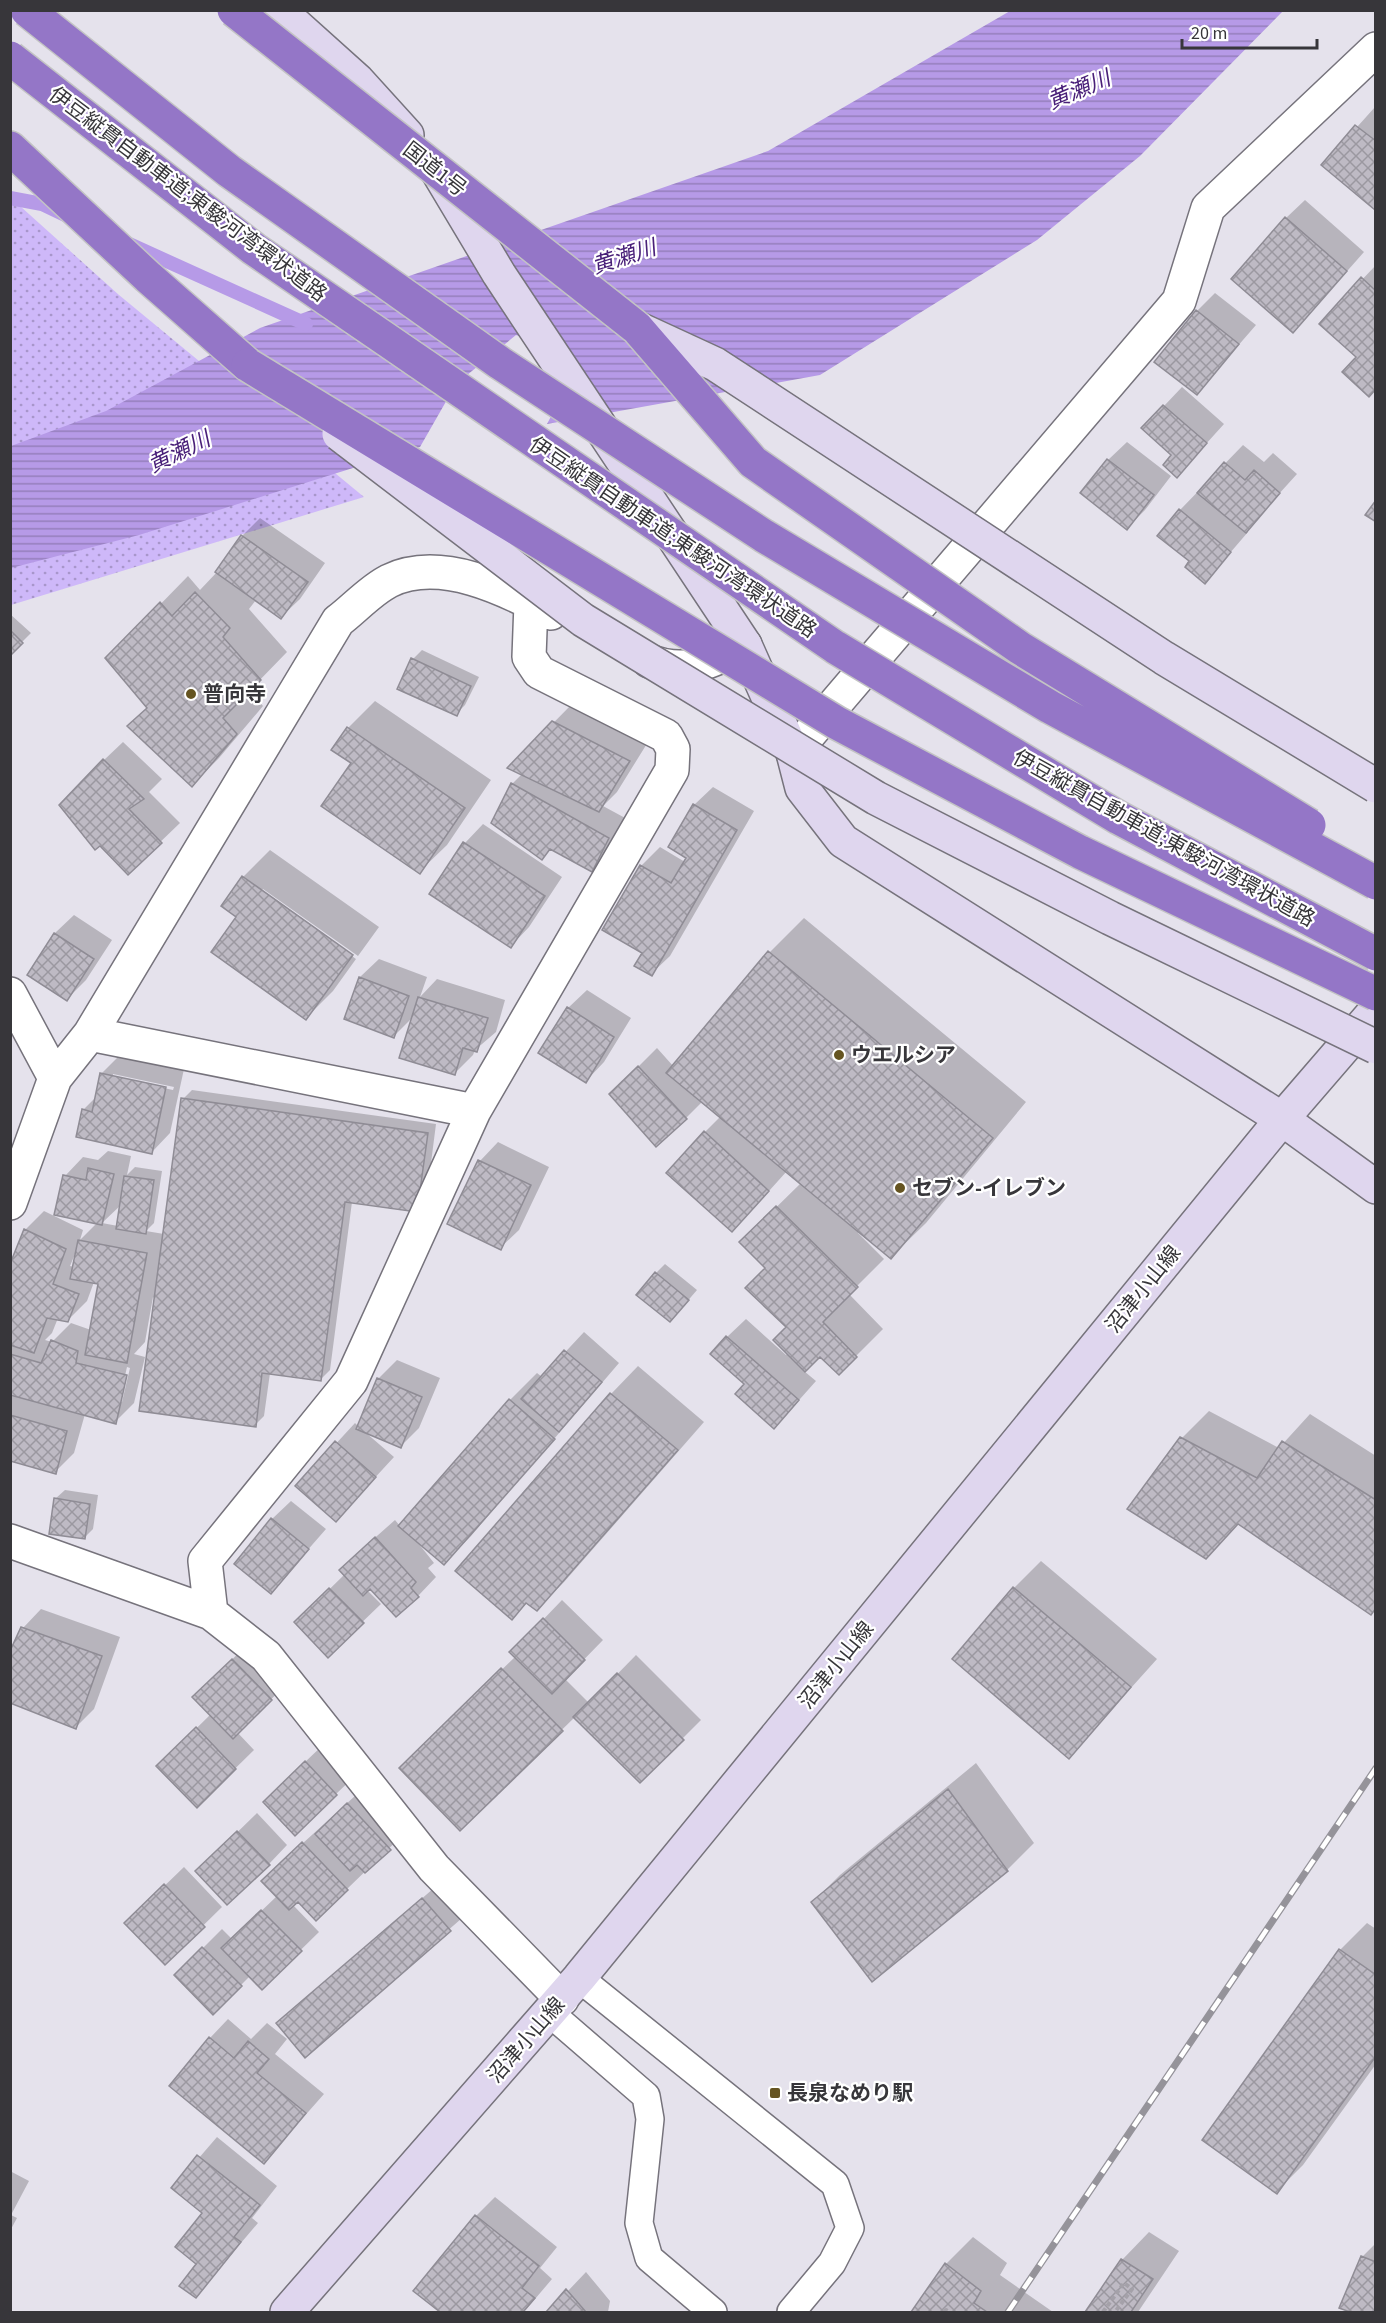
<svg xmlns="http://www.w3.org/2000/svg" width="1386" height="2323" font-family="'Source Sans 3','Noto Sans JP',sans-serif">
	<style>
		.grass { fill: url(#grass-dots) }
		.water { fill: url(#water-rules) }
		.shadow { fill: #0003; fill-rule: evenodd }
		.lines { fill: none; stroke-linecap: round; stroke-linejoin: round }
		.stream { stroke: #b69ae7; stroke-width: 14 }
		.building { fill: url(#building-cross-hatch); stroke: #8f8c95; stroke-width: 1.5 }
		.lane-casing { stroke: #76737c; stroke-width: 30 }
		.street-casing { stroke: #76737c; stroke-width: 36 }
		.secondary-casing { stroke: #76737c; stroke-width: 36 }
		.highway-casing { stroke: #c3c3c4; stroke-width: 36 }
		.path { stroke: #a4a1a9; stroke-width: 4; stroke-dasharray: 4.5 3; stroke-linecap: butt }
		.lane { stroke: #fff; stroke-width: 27 }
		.street { stroke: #fff; stroke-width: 33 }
		.secondary { stroke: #dfd6ee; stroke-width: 33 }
		.highway { stroke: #9476c7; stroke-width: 33 }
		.rail-casing { stroke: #95939a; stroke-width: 7 }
		.rail { stroke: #fff; stroke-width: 4.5; stroke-dasharray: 14; stroke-linecap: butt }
		.secondary-bridge-casing { stroke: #76737c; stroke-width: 36; stroke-linecap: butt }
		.highway-bridge-casing { stroke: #c3c3c4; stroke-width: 36; stroke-linecap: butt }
		.secondary-bridge { stroke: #dfd6ee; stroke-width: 33 }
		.highway-bridge { stroke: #9476c7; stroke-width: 33 }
		.poi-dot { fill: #655421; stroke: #fff; stroke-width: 2 }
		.labels { text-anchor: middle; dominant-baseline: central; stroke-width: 4.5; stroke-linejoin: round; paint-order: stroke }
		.street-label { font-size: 21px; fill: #37363a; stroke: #fff }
		.poi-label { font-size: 21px; font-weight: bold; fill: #37363a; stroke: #fff; text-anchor: start }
		.water-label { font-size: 22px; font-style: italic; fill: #492079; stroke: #fff }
	</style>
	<defs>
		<pattern id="grass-dots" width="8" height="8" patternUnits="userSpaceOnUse" patternTransform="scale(1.5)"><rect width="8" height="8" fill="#ceb8f9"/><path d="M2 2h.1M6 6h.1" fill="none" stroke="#a896cb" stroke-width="1.8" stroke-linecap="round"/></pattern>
		<pattern id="water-rules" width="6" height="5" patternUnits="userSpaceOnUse" patternTransform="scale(1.5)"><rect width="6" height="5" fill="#b69ae7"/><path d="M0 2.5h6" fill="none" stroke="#957ebc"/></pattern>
		<pattern id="building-cross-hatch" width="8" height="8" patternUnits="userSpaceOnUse" patternTransform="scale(1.5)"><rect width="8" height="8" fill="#bebac4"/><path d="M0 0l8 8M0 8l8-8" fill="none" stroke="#9b98a0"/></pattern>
	</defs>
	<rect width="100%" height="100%" fill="#e5e2ec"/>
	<path class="grass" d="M10,197l109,98 245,202 -353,108z"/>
	<path class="water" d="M1010,11h273l-143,145 -103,84 -217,135 -273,49 22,-42 -19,-34 -34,-13 -60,49 -36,63 -281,88 -128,33v-122l95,-35 154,-83 508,-177z"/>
	<path class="shadow" d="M1375,107l1,1 -1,100 -52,-43z
		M1305,200l59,52 -53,60 -25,-94z
		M1376,265v123l-18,-31 -37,-34z
		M1215,293l41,32 -59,68v-82z
		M1182,387l42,37 -47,52 -13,-70z
		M1127,442l44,34 -26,34 -18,18 -19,-68z
		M1243,445l21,17 9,-9 24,21 -51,56 2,2 -43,50 -14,-21 -11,-51z
		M260,518l65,45 -25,36 -19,18 -25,-17 -7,9 38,43 -37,38 13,16 -44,52 -27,27 -63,-59 19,-19 -41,-48 81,-83 12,14 17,-18 25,-36z
		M10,614l21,19 -21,21z
		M422,650l57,27 -14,28 -9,9 -43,-55z
		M375,701l116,79 -44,65 -28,27 -66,-109 -5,-35z
		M572,704l76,38 -31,50 -14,14 24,13 -17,33 -18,18 -40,-22 -10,10 -30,-74 10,-10 -13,-6z
		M123,742l39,37 -13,13 31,31 -52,50 -24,-113z
		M713,787l41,24 -84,145 -19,18 -7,-21 -40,-23 37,-64 19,-19 25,15 9,-57z
		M483,824l79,53 -33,50 -18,19 -80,-53 34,-50z
		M270,850l109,77 -21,29 -95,-67 -2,2 95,68 -23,32 -27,27 -68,-101 5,-40z
		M74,915l38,25 -26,40 -19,19 -38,-25 26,-41z
		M804,918l222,184 -100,121 -35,34 -32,-26 -1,2 26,26 -35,35 34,35 -44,44 -19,-18 -16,16 12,10 -24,27 -46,-24 -19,-47 19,-18 40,36 2,-2v-26l-21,-59 -26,-26 60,-59 -14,-12 -37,41 -45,-80 16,-16 -18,-15 -17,17 -75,-24 46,-46 17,19 95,-114z
		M379,959l48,18 -7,20 17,-18 68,21 -9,32 -21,18 -2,5 -18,18 -42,-56 -19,19 -34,-59z
		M587,990l44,28 -27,44 -18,19 -18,-73z
		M120,1055l64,14 -14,64 -18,19 -69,-42 13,-13 5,-23zM113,1074l61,13 -1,3 -60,-13z
		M192,1090l244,34 -10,78h-74l-22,168 -9,9 -51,-6 -6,43 -9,9 -102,-128 -8,45 -11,12 11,3 -11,46 -19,19 -30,-8 -11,39 -19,19 -45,-12v-192l15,-38 19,-19 39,19 -3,10 17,-17 -32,-47 18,-19 15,3 10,-9 23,5 -4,19 8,-8 27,4 -8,52 -8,8 18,3 19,-135zM122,1204l-4,22 -16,-3zM75,1254h1l-2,13 -4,-1zM94,1282l6,1 -9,47 -20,-7 -19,19 -7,-2 7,-7 6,-15 10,2 19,-19zM127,1367l3,1 -8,34h-3z
		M498,1142l51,25 -30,63 -19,18 -51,-24 31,-63z
		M665,1264l32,26 -18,21 -23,-38z
		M584,1332l35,31 -148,173 -27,27 -33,-29 23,29 -6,5 8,9 -18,19 -48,-10 -3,4 14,14 -53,51 -32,-33 49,-48 15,-23 35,-31 5,6 110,-126 27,-27 5,4z
		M397,1360l43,18 -21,50 -18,18 -36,-14 29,25 -58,63 -39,-34 58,-63 4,4 19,-48z
		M638,1366l66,56 -140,160 -27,27 -9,-7 -16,16 -55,-47 154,-177z
		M1209,1411l70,37 31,-34 66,42v152l-137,-85 -33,34 -24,-119z
		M65,1490l33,5 -5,34 -9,9 -29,-39z
		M291,1501l35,28 -55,63 1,-73z
		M1041,1561l116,98 -88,98 -55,-169z
		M562,1600l41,40 -38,39 24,24 47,-48 65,65 -61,61 -65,-64 -115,112 -32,-88 88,-85 -4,-4z
		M41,1609l79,28 -26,72 -18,18 -53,-99z
		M251,1641l39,40 -53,51 17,18 -57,56 -39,-40 53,-52 1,-35z
		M324,1744l31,32 -19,18 -53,-11z
		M976,1763l58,80 -27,27 -194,32 27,-27z
		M366,1786l42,44 -92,89 -18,-19 -5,5 26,27 -57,56 -12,-12 -37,37 -37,-38 46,-46 10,10 45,-43 4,-33z
		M257,1813l30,32 -18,19 -53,-11z
		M184,1867l38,40 -57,56 -39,-40z
		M442,1881l27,31 -164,143 -27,-31z
		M1367,1923l9,6v135l-73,101 -27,27 64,-242z
		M228,2019l23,20 16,-16 20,16 -12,15 49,40 -60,68 -54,-124z
		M217,2137l60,49 -25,32 6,5 -62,73 8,-84 -31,-24z
		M10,2171l19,10 -18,34 6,3 -7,13z
		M495,2197l62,50 -17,21 12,11 -28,33h-81l-27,-21 60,-75z
		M1149,2232l30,19 -41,61h-51l35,-52z
		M973,2237l34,26 -7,12 53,37h-140l33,-48z
		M1376,2243v69h-22l-13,-5 21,-50z
		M586,2272l24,29 -2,11h-60z"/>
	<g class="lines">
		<path class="stream" d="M10,198l32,6 23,11
			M129,244l177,80"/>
	</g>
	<path class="building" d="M1355,125l21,16 -1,69 -54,-45z
		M1285,217l62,54 -54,62 -62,-54z
		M1361,277l15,14v98l-7,8 -27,-25 14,-15 -37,-33z
		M1196,310l43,34 -42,51 -43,-33z
		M1163,405l44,38 -30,35 -14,-13 8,-10 -30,-27z
		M1107,459l47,36 -27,35 -47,-37z
		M1224,462l21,18 9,-10 26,23 -34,40 -49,-40z
		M1376,500v22l-11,-7z
		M1179,509l52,43 -26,32 -20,-17 4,-6 -32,-25z
		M241,535l67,47 -27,37 -66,-47z
		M195,592l35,36 -7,9 38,43 -38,38 14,16 -45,53 -65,-61 20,-18 -42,-50 55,-56 12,14z
		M10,630l13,13 -13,13z
		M411,658l60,28 -14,30 -60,-27z
		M552,721l78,40 -31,51 -92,-44z
		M347,727l118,81 -45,66 -99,-68 30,-43 -20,-13z
		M103,759l41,40 -15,10 33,34 -34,32 -28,-29 -5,4 -36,-45z
		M511,783l98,55 -17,34 -42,-23 -8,11 -51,-37z
		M693,804l44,26 -85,146 -18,-10 8,-13 -40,-23 38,-65 31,18 15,-25 -18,-11z
		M463,842l82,54 -34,52 -82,-54z
		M242,876l111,79 -47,65 -95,-68 25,-35 -15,-11z
		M54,933l40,26 -27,42 -40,-26z
		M768,951l225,187 -102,121 -225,-186z
		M359,977l50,19 -15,42 -50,-19z
		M418,997l70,21 -11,34 -14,-4 -8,27 -56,-17z
		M567,1007l47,30 -28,46 -48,-30z
		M638,1066l49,53 -31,28 -47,-53z
		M100,1073l66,14 -14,67 -76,-17 6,-28 10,3z
		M181,1098l247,35 -11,79 -72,-10 -24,179 -59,-8 -6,54 -117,-16z
		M704,1131l65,60 -37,41 -66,-59z
		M478,1160l53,25 -30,65 -54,-26z
		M88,1168l26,6 -12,51 -48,-10 9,-40 23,5z
		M124,1176l30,4 -8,54 -30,-5z
		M776,1206l82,81 -35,35 34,35 -18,18 -19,-18 -15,15 -32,-32 13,-13 -41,-39 20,-20 -26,-26z
		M24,1229l42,20 -13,35 26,10 -11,28 -21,-4 -13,35 -24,-8v-81z
		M78,1240l69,13 -20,110 -42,-8 13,-71 -28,-5z
		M655,1272l34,28 -19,22 -34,-27z
		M726,1336l73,64 -25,29 -39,-35 9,-10 -34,-30z
		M51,1340l27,11 -2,12 51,12 -11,49 -106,-29v-41l31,9z
		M564,1350l38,32 -43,50 -38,-33z
		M377,1378l45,19 -21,51 -45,-19z
		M610,1393l68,57 -141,161 -11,-8 -14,17 -57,-49z
		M509,1399l46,40 -111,126 -46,-39z
		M10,1415l57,16 -11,43 -46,-13z
		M1180,1437l77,41 25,-37 94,59v108l-5,7 -133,-91 -32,35 -79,-50z
		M335,1441l41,36 -40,45 -41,-36z
		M54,1498l36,6 -5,35 -36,-5z
		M271,1518l38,31 -38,45 -37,-30z
		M375,1537l41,45 -5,6 8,9 -23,20 -26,-28 -7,7 -24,-26z
		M1013,1587l118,100 -62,72 -117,-100z
		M329,1588l35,35 -36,35 -34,-36z
		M543,1618l42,42 -33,34 -43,-42z
		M21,1627l81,29 -26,73 -66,-26v-52z
		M232,1659l40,41 -39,39 -41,-42z
		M501,1668l62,63 -103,100 -61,-63z
		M617,1673l67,67 -44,43 -67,-66z
		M196,1727l40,42 -39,39 -41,-42z
		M305,1761l32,34 -42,41 -32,-34z
		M948,1789l60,82 -136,111 -61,-80z
		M347,1803l44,47 -26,23 -8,-8 -7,6 -35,-37z
		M237,1831l33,34 -43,40 -32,-34z
		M302,1842l46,48 -32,31 -18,-19 -9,8 -28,-29z
		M164,1884l41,43 -40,38 -41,-42z
		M422,1898l29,33 -146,127 -29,-35z
		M261,1910l41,41 -40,39 -41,-42z
		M202,1947l40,39 -29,29 -39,-40z
		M1339,1949l37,26v81l-99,138 -75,-54z
		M209,2037l25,21 14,-17 21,18 -12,14 49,40 -42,51 -95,-78z
		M197,2155l63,50 -26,32 7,5 -45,56 -17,-12 17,-22 -21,-17 27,-34 -31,-25z
		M475,2215l64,51 -17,22 13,10 -12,14h-83l-27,-21z
		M1361,2256l15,6v50h-26l-11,-4z
		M1121,2259l32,20 -22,33h-46z
		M945,2263l36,28 -7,12 13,9h-76z
		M566,2289l20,23h-40z"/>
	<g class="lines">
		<defs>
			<path id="lane" d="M579,1978l256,206 15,44 -18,35 -41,49
				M550,2013l96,83 4,23 -11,104 10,35 64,54"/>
			<path id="street" d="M649,661c39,15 61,0 96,-16
				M793,753l386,-452 29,-93 168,-159
				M10,994l45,84
				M90,1034l384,77
				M10,1203l45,-125 35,-44 248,-413c16,-12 33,-31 51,-40 51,-25 117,8 162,32
				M10,1541l201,72 55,43 168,212 128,131
				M211,1613l-6,-52 146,-180 123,-270 198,-341 1,-21 -7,-13 -127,-64 -10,-15 2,-54"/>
			<path id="secondary" d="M279,10l79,71 49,54
				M438,172l61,102 246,371 48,108 9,35 41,53 439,278 94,68
				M287,2312l292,-334 703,-859 94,-109"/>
			<path id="highway" d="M10,148l138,129 100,88"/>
		</defs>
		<use href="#lane" class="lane-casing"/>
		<use href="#street" class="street-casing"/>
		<use href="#secondary" class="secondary-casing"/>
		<use href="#highway" class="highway-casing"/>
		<path class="path" d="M944,2312l2,-2 3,2
			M1103,2312l21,-29 8,6 -17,23"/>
		<use href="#lane" class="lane"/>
		<use href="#street" class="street"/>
		<use href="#secondary" class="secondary"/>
		<use href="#highway" class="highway"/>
		<defs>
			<path id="rail" d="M1008,2312l368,-544"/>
		</defs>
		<use href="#rail" class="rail-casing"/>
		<use href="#rail" class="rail"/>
		<defs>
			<path id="secondary-bridge" d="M637,328l78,36 449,294 212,128
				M339,434l244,186 293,178 234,120 266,129"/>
			<path id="highway-bridge" d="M27,10l202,161 271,192 264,173 286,171 326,176
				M234,10l403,318 116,134 267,186 289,177
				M10,58l244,191 581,398 284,171 257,136
				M248,365l589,358 243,129 296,142"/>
		</defs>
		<use href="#secondary-bridge" class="secondary-bridge-casing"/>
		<use href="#highway-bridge" class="highway-bridge-casing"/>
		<use href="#secondary-bridge" class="secondary-bridge"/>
		<use href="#highway-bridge" class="highway-bridge"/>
	</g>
	<g class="poi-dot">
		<circle cx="191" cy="694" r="6"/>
		<circle cx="839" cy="1055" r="6"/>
		<circle cx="900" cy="1188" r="6"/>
		<rect x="769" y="2087" width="12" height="12" rx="3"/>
	</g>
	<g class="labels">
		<g class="street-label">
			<text transform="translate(435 169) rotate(38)">国道1号</text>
			<text transform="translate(188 194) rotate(37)">伊豆縦貫自動車道;東駿河湾環状道路</text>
			<text transform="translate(673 537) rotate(34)">伊豆縦貫自動車道;東駿河湾環状道路</text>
			<text transform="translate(1164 838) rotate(29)">伊豆縦貫自動車道;東駿河湾環状道路</text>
			<text transform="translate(1143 1289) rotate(-51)">沼津小山線</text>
			<text transform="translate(836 1665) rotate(-51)">沼津小山線</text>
			<text transform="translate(526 2040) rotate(-49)">沼津小山線</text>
		</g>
		<g class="poi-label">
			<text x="203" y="694">普向寺</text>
			<text x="851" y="1055">ウエルシア</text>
			<text x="912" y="1188">セブン-イレブン</text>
			<text x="787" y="2093">長泉なめり駅</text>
		</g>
		<g class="water-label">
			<text transform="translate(1079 90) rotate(-23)">黄瀬川</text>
			<text transform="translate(624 257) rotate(-18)">黄瀬川</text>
			<text transform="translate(179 452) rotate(-26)">黄瀬川</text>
		</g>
	</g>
	<rect width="1386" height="2323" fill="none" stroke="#37363a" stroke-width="24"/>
	<path d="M1182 39v9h135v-9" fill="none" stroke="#37363a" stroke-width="3"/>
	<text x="1191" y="39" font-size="18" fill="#37363a" stroke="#ffffff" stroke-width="4.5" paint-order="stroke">20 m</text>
</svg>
